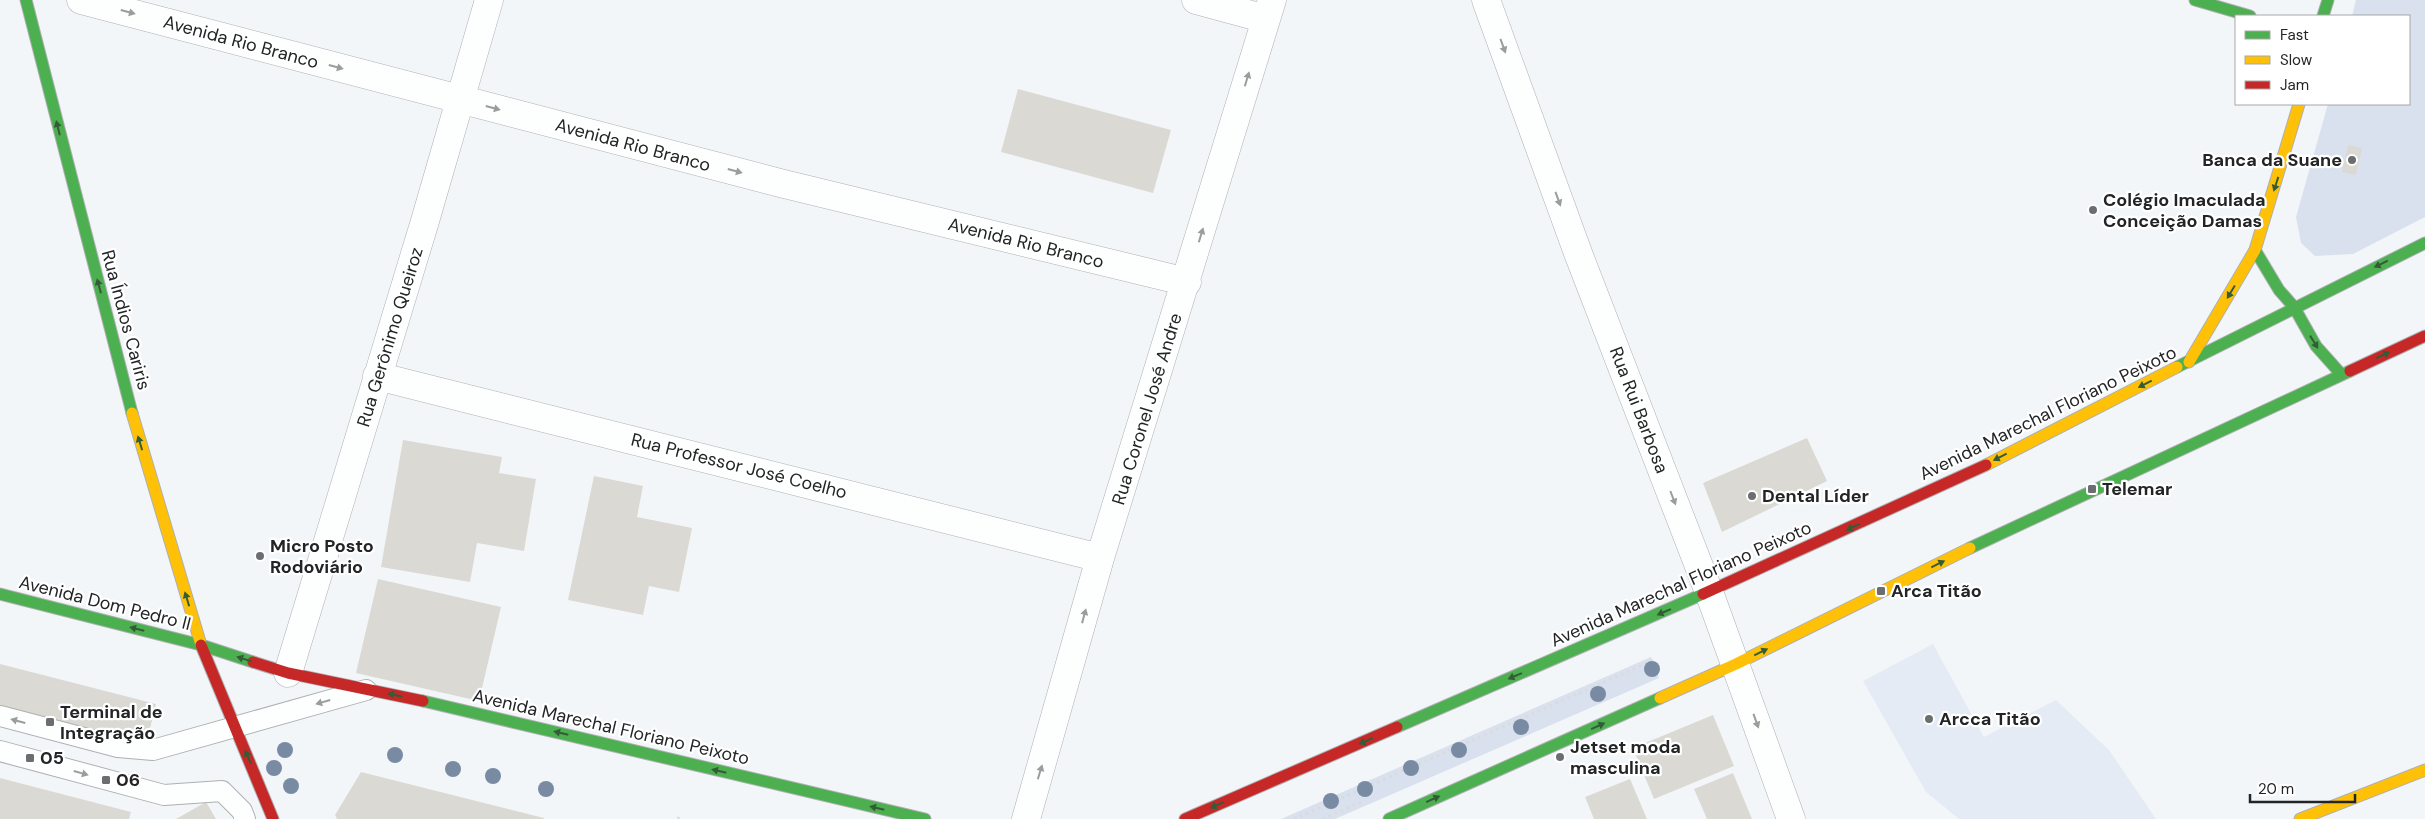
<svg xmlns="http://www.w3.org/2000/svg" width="2425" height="819" font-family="'DM Sans',sans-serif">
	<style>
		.built { fill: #e5ebf4 }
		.green { fill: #d8e1ed }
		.building { fill: #dad9d4 }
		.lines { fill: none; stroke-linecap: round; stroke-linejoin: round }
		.lane-casing { stroke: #aeb0b2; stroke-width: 22 }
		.street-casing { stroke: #aeb0b2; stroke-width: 29 }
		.fast-casing { stroke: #aeb0b2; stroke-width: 13 }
		.slow-casing { stroke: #aeb0b2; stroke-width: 13 }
		.jam-casing { stroke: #aeb0b2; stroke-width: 13 }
		.path { stroke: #dadbdc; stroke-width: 3; stroke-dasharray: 2.5 4; stroke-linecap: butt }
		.lane { stroke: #fdfefe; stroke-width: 20 }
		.street { stroke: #fdfefe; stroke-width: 28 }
		.fast { stroke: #4caf50; stroke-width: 11 }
		.slow { stroke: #ffc107; stroke-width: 11 }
		.jam { stroke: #c62828; stroke-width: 11 }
		.tree { fill: #798ba3 }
		.oneway { fill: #9a9c9d }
		.oneway2 { fill: #335c37 }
		.poi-dot { fill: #6b6e70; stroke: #fff; stroke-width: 2 }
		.labels { text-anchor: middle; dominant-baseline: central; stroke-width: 4.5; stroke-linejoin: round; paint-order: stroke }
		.street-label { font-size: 18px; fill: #222426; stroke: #fff }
		.poi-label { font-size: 18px; font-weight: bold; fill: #222426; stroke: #fff; text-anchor: start }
	</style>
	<rect width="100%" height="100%" fill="#f3f6f9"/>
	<path class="built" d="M1933,644l51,93 72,-37 53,50 47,69h-197l-33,-27 -63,-111z"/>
	<path class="green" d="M2356,0h69v217l-72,37 -38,2 -14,-13 -5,-26 32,-113h81v-88h-57z
		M1651,657l8,21 -324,141h-54z"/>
	<path class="building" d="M1018,89l153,41 -18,63 -152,-41z
		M2348,145l14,3 -6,27 -14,-3z
		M1807,438l20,43 -105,51 -19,-49z
		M403,440l99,17 -3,16 37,6 -12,72 -47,-8 -7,39 -89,-15z
		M594,476l49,10 -6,31 55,11 -13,64 -30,-6 -6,29 -75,-15z
		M378,579l123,28 -22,94 -123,-28z
		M0,664l156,40 -10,41 -146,-37z
		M1713,715l21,51 -80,33 -21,-51z
		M361,772l183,46v1h-207l-2,-4z
		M1733,773l19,46h-45l-13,-30z
		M0,778l131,34 -2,7h-129z
		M1630,779l17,40h-53l-9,-22z
		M206,802l10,17h-40z"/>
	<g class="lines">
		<defs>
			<path id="lane" d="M0,716l118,31 35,3 213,-60
				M0,751l164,44 58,-4 20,20 3,8"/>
			<path id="street" d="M81,0l699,183 407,99
				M1196,0l70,19
				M1486,0l92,253 131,339 82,227
				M377,376l723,182
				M288,673l137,-452 64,-221
				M1026,819l74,-261 172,-558"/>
			<path id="fast" d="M26,0l106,413
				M2195,0l55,16
				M2323,16l5,-16
				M2255,250l24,40 15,17 22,39 25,28
				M2177,367l248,-124
				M1970,548l380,-177
				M0,594l201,51 52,17
				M423,701l502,118
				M1397,727l306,-133
				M1389,819l271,-121"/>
			<path id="slow" d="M2189,362l66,-112 44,-146
				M132,413l69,232
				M1986,465l191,-98
				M1660,698l76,-34 234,-116
				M2300,819l125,-49"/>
			<path id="jam" d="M2350,371l75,-35
				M1703,594l283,-129
				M201,645l72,174
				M253,662l35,11 135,28
				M1185,819l212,-92"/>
		</defs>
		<use href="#lane" class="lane-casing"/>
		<use href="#street" class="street-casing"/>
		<use href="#fast" class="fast-casing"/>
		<use href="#slow" class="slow-casing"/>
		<use href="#jam" class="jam-casing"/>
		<path class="path" d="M678,819l1,-2
			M1294,819l362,-160
			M1323,819l38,-17"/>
		<use href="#lane" class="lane"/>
		<use href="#street" class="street"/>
		<use href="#fast" class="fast"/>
		<use href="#slow" class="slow"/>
		<use href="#jam" class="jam"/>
	</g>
	<g class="tree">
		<circle cx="1652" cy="669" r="8"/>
		<circle cx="1598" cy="694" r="8"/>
		<circle cx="1521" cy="727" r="8"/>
		<circle cx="285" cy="750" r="8"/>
		<circle cx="1459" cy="750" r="8"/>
		<circle cx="395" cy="755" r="8"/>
		<circle cx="274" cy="768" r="8"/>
		<circle cx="1411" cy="768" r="8"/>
		<circle cx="453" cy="769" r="8"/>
		<circle cx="493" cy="776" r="8"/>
		<circle cx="291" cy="786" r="8"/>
		<circle cx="546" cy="789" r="8"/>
		<circle cx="1365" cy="789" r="8"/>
		<circle cx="1331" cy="801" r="8"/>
	</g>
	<defs><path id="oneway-solid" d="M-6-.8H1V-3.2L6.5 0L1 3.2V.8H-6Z" transform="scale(1.25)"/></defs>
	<g class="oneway">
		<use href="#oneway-solid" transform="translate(128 12) rotate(15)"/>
		<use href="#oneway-solid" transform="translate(1503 46) rotate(70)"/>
		<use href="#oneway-solid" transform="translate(336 67) rotate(15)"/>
		<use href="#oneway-solid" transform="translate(1247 79) rotate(-73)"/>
		<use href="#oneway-solid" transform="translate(493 108) rotate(15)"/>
		<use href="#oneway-solid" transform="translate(735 171) rotate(15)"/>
		<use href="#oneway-solid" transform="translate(1558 199) rotate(70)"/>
		<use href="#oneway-solid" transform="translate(1201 235) rotate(-73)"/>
		<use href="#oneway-solid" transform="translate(1673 498) rotate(69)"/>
		<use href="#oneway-solid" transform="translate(1084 616) rotate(-75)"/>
		<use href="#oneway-solid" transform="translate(323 702) rotate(164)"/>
		<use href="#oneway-solid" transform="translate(18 721) rotate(-165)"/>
		<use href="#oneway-solid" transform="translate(1756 721) rotate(70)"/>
		<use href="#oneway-solid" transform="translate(1040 772) rotate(-73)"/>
		<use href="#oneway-solid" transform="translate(81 773) rotate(16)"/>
	</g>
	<g class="oneway2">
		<use href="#oneway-solid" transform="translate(58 128) rotate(-104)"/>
		<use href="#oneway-solid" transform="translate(2276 184) rotate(108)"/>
		<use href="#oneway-solid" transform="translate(2381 264) rotate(154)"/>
		<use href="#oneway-solid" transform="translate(99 286) rotate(-105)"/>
		<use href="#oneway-solid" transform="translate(2231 292) rotate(121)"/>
		<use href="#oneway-solid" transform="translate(2314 342) rotate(58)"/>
		<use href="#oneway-solid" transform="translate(2383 355) rotate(-24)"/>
		<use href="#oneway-solid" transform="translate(2145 384) rotate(153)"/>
		<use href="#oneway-solid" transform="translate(140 443) rotate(-107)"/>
		<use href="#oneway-solid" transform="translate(2000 457) rotate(153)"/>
		<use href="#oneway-solid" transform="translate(1853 527) rotate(155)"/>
		<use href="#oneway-solid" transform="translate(1938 564) rotate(-26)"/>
		<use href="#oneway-solid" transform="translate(187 599) rotate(-107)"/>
		<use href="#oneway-solid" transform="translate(1664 612) rotate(157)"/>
		<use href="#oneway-solid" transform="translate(137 629) rotate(-166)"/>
		<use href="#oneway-solid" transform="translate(1761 652) rotate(-26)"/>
		<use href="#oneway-solid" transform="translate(244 659) rotate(-163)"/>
		<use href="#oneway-solid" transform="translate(1515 676) rotate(157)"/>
		<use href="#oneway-solid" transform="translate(395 695) rotate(-167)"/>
		<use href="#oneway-solid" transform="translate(1598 726) rotate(-24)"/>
		<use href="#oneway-solid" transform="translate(561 733) rotate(-167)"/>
		<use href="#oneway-solid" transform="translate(1366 741) rotate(157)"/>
		<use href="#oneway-solid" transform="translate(248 757) rotate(-114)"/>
		<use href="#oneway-solid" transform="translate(719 771) rotate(-167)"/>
		<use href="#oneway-solid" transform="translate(1433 799) rotate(-24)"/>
		<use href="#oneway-solid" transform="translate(1217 805) rotate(157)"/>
		<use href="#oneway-solid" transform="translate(877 808) rotate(-167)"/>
	</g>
	<g class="poi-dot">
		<circle cx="2352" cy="160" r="5"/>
		<circle cx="2093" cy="210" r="5"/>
		<rect x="2087" y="484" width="10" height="10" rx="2.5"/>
		<circle cx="1752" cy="496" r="5"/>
		<circle cx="260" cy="556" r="5"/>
		<rect x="1876" y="586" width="10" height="10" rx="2.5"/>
		<circle cx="1929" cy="719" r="5"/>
		<rect x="45" y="717" width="10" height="10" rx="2.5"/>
		<circle cx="1560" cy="757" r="5"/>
		<rect x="25" y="753" width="10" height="10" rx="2.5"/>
		<rect x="101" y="775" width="10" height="10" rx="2.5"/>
	</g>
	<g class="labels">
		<g class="street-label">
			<text transform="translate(241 42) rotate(15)">Avenida Rio Branco</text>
			<text transform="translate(633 145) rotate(15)">Avenida Rio Branco</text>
			<text transform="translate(1026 243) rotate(14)">Avenida Rio Branco</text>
			<text transform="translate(126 320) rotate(75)">Rua Índios Cariris</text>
			<text transform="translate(390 337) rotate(-73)">Rua Gerônimo Queiroz</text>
			<text transform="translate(1147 409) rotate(-73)">Rua Coronel José Andre</text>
			<text transform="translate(1639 410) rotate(69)">Rua Rui Barbosa</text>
			<text transform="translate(2048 413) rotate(-26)">Avenida Marechal Floriano Peixoto</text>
			<text transform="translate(739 466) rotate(14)">Rua Professor José Coelho</text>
			<text transform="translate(1681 584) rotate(-24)">Avenida Marechal Floriano Peixoto</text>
			<text transform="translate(105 603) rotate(14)">Avenida Dom Pedro II</text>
			<text transform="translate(611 727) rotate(13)">Avenida Marechal Floriano Peixoto</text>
		</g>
		<g class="poi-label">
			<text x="2342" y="160" text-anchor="end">Banca da Suane</text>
			<text x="2103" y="200">Colégio Imaculada<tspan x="2103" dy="21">Conceição Damas</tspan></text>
			<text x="2102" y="489">Telemar</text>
			<text x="1762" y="496">Dental Líder</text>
			<text x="270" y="546">Micro Posto<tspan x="270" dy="21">Rodoviário</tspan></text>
			<text x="1891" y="591">Arca Titão</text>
			<text x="60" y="712">Terminal de<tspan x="60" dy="21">Integração</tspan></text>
			<text x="1939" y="719">Arcca Titão</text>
			<text x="1570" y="747">Jetset moda<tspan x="1570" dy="21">masculina</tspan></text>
			<text x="40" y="758">05</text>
			<text x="116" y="780">06</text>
		</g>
	</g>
	<rect x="2235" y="15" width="175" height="90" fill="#ffffff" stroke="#a7a7a8"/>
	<rect x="2245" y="31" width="25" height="8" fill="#4caf50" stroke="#a7a7a8"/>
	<text x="2280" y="40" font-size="15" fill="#222426">Fast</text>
	<rect x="2245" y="56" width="25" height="8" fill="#ffc107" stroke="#a7a7a8"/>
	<text x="2280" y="65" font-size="15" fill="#222426">Slow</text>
	<rect x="2245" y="81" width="25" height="8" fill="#c62828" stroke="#a7a7a8"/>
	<text x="2280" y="90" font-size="15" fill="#222426">Jam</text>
	<path d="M2250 794v8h105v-8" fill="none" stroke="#222426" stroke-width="2.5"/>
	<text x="2258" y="794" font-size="15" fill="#222426" stroke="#ffffff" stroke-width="4" paint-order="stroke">20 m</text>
</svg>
